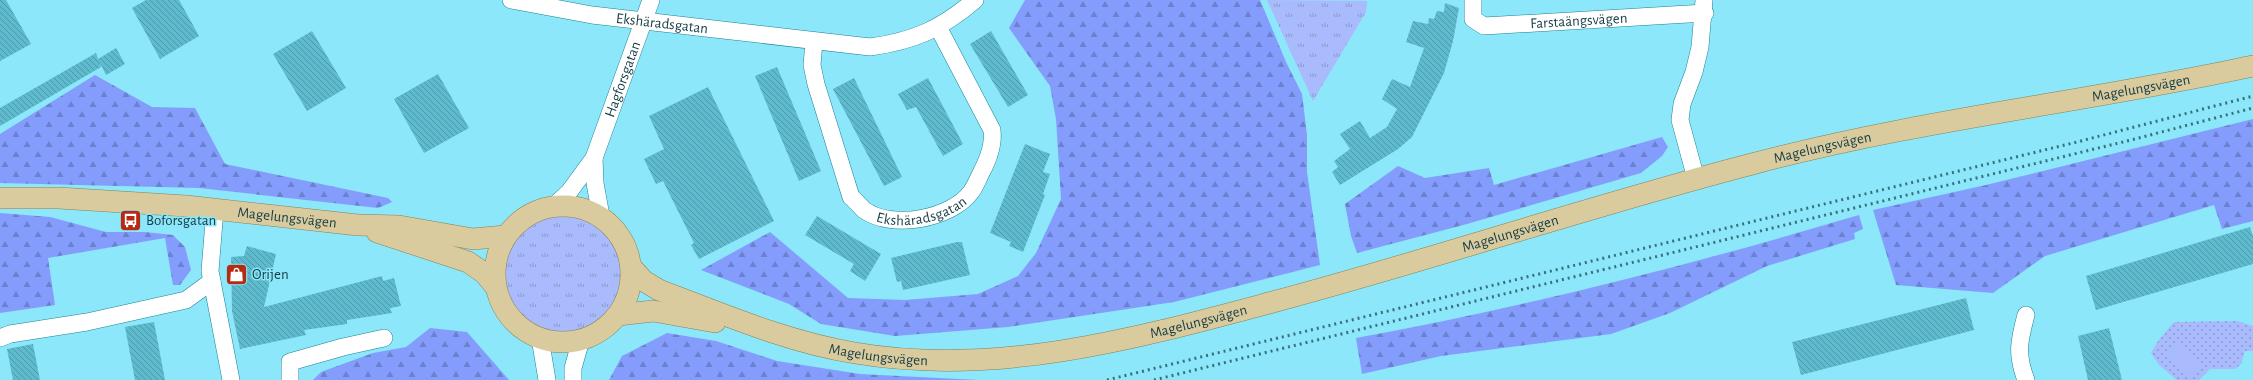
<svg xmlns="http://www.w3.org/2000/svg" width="2253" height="380" font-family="'Alegreya Sans',sans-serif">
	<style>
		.grass { fill: url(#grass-tufts) }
		.forest { fill: url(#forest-firs) }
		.park { fill: url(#park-dots) }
		.pitch { fill: #a9bbfc }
		.building { fill: url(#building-back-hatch) }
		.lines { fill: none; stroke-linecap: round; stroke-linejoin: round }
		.minor-casing { stroke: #1b8394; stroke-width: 18 }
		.major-casing { stroke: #858355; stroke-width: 22 }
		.minor { stroke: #fff; stroke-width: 17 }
		.major { stroke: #dacb9e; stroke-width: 21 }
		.rail { stroke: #39707b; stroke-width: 3; stroke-dasharray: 2 4; stroke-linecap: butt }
		.labels { text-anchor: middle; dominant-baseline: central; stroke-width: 3; stroke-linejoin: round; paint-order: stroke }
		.street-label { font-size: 15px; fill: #163d45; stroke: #8be7f9 }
		.poi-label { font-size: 15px; fill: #163d45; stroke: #8be7f9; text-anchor: start }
	</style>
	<defs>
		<pattern id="grass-tufts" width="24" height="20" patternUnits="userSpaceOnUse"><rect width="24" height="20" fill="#a9bbfc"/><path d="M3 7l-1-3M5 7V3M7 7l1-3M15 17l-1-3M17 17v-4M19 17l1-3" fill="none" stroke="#8999ce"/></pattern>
		<pattern id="forest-firs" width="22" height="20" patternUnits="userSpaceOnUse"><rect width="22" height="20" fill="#849cfc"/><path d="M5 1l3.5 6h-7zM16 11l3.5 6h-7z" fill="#6b80ce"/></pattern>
		<pattern id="park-dots" width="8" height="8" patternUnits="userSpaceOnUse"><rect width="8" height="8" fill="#a9bbfc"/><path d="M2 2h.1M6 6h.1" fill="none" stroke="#8999ce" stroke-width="1.8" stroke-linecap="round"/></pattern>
		<pattern id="building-back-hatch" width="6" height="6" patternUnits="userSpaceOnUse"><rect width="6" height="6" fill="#5ebbcd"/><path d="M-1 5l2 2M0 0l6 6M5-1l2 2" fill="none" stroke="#4d99a8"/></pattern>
	</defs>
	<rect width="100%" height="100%" fill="#8be7f9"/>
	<path class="grass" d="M1267,0l100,1 -1,11 -53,89z
		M503 274a59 59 0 1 1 118 0a59 59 0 1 1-118 0Z"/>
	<path class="forest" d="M1025,0h235l26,62 16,32 5,41v37l13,93 -146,37 -166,25 -113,9 -74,-12 -32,-20 -88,-34 69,-38 78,66 57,2 73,-6 40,-18 18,-23 25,-54 -5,-80 -6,-33 -41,-58z
		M95,75l57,32 43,1 30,56 163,34 4,4 -14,6 -179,-20 -199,-5v-49z
		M2253,119v102l-31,8 -8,-24 -169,51 -52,37 -97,-8 -23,-75 113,-25z
		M1662,137l6,10 -6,9 -21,17 -174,51 -110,29 -6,-17 -6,-32 53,-38 27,12 64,-10 5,17z
		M0,213l50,4 56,15h39l28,3 12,12 6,23 -11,15h-7l-8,-47 -117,20 7,47 -55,8z
		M1859,215l4,14 -9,4 1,6 -88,27 -97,47 -59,21 -170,22 -79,18 -6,-36c170,-31 338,-74 503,-123z
		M430,328l37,4 42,48h-196l8,-8 52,-19 33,-6z
		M667,333l49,8 61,20 83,13 118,6h-369l13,-24z"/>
	<path class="park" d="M2237,321l16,5v25h-8l-4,13 -6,5h-25l-11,11h-22l-18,-15 -8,-12 7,-12 16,-19z"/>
	<path class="pitch" d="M2178,342l24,24 -11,12 -25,-24z"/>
	<path class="building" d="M0,0h6l25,44 -31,17z
		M146,0h33l20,36 -39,23 -28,-51z
		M1445,3l14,5 -6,33 -9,32 -32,64 -14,12 -58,36 -8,-13 6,-5 -4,-6 16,-12 -10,-15 20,-13 10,17 17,-11 10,-18 -15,-10 10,-20 18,8 14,-39 -18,-6 7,-21 15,3 1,-6 5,1 3,-8 7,1z
		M312,31l34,57 -39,23 -34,-57z
		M991,31l37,64 -20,12 -38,-63z
		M116,48l9,16 -19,11 -6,-12 1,4 -101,59v-18l96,-55 2,6z
		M777,67l44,104 -22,10 -44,-105z
		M438,74l31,54 -45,25 -30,-54z
		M854,78l48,99 -18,9 -51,-97z
		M928,78l35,66 -20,12 -27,-49 -9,3 -9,-16z
		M708,87l66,134 -75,38 -8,-14 3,-2 -31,-62 -7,3 -12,-25 20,-10 -15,-33z
		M1025,144l25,10 -7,18 7,2 -7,20 2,1 -22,57 -14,-6 2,-4 -21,-9z
		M817,216l64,38 -16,27 -15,-10 4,-7 -49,-29z
		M2250,227l3,9v28l-157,46 -10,-34z
		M957,242h5l8,33 -67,15 -2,-9 -4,1 -6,-24z
		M247,246l29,8 -12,53 118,-31 1,5 11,-3 7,28 -11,2 2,5 -45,7v4l-43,6 2,5 -66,14 -8,-38 -1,-54 13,-1z
		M1966,298l8,32 -173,45 -9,-33z
		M154,322l11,58h-30l-10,-53z
		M2109,328l13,52h-34l-10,-44z
		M33,344l7,36h-27l-6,-31z"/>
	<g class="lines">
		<defs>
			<g id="minor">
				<path id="s1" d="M511,0l81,15 278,32c44,-6 71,-18 105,-47"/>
				<path id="s2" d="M1473,0v19l11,7 221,-13"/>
				<path id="s3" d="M814,42l-2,23 4,19 35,113c5,4 9,9 13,13 28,20 87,9 107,-18 4,-5 7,-13 10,-19 7,-13 13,-28 11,-43l-54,-103"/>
				<path d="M594,158l1,25 6,33"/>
				<path d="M1696,179l-16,-59 2,-16 12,-32 6,-25 4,-47"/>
				<path id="s4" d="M555,205l14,-13 25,-34 57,-158"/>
				<path d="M215,209l-5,62 21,109"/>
				<path d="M0,338l10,-4 77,-12 99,-22 26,-19"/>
				<path d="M540,338l7,42"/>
				<path d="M290,380v-18l53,-15 41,-9"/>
				<path d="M573,380v-12l8,-28"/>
				<path d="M2026,380c-10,-26 -7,-39 0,-65"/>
			</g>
			<g id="major">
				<path id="s5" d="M0,198h59l127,8 172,19 41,1 74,13 32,-3"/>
				<circle cx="563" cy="274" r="68"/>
				<path d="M377,232l91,30 16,11 11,13"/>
				<path id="s6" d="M632,268l12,13 15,9c64,24 128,52 196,63 141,24 279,-14 414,-50 162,-43 321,-97 483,-139 164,-44 335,-62 501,-98"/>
				<path d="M618,315l35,-4 62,11"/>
			</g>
		</defs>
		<use href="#minor" class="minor-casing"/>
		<use href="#major" class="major-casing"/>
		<use href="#minor" class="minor"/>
		<use href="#major" class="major"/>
		<path class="rail" d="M1107,380l970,-238 176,-46
			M1154,380l977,-240 122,-32"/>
	</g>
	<defs>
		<symbol id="bus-square" viewBox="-11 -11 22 22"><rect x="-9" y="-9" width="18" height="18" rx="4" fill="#b62a12" stroke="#8be7f9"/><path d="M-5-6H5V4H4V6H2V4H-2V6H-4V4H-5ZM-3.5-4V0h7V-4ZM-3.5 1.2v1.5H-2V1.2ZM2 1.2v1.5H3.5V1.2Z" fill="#fff"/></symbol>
		<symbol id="shop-square" viewBox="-11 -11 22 22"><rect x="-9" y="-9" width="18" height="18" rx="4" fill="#b62a12" stroke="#8be7f9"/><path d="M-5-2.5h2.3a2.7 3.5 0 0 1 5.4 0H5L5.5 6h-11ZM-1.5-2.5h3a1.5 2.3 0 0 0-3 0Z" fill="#fff"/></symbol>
	</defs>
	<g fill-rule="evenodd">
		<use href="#bus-square" x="118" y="208" width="25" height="25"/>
		<use href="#shop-square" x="224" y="262" width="25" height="25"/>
	</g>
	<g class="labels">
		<g class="street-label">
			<text stroke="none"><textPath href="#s2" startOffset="127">Farstaängsvägen</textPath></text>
			<text stroke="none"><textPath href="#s1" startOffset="153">Ekshäradsgatan</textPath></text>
			<text stroke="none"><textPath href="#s4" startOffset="145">Hagforsgatan</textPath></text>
			<text stroke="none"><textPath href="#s6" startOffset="1561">Magelungsvägen</textPath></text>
			<text stroke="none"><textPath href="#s6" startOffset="1237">Magelungsvägen</textPath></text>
			<text stroke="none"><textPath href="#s3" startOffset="240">Ekshäradsgatan</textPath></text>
			<text stroke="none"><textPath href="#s5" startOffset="288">Magelungsvägen</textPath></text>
			<text stroke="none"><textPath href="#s6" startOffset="913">Magelungsvägen</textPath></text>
			<text stroke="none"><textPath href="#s6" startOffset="589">Magelungsvägen</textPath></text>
			<text stroke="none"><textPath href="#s6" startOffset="265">Magelungsvägen</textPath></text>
		</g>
		<g class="poi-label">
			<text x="146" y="220">Boforsgatan</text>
			<text x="252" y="274">Orijen</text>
		</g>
	</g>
</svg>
